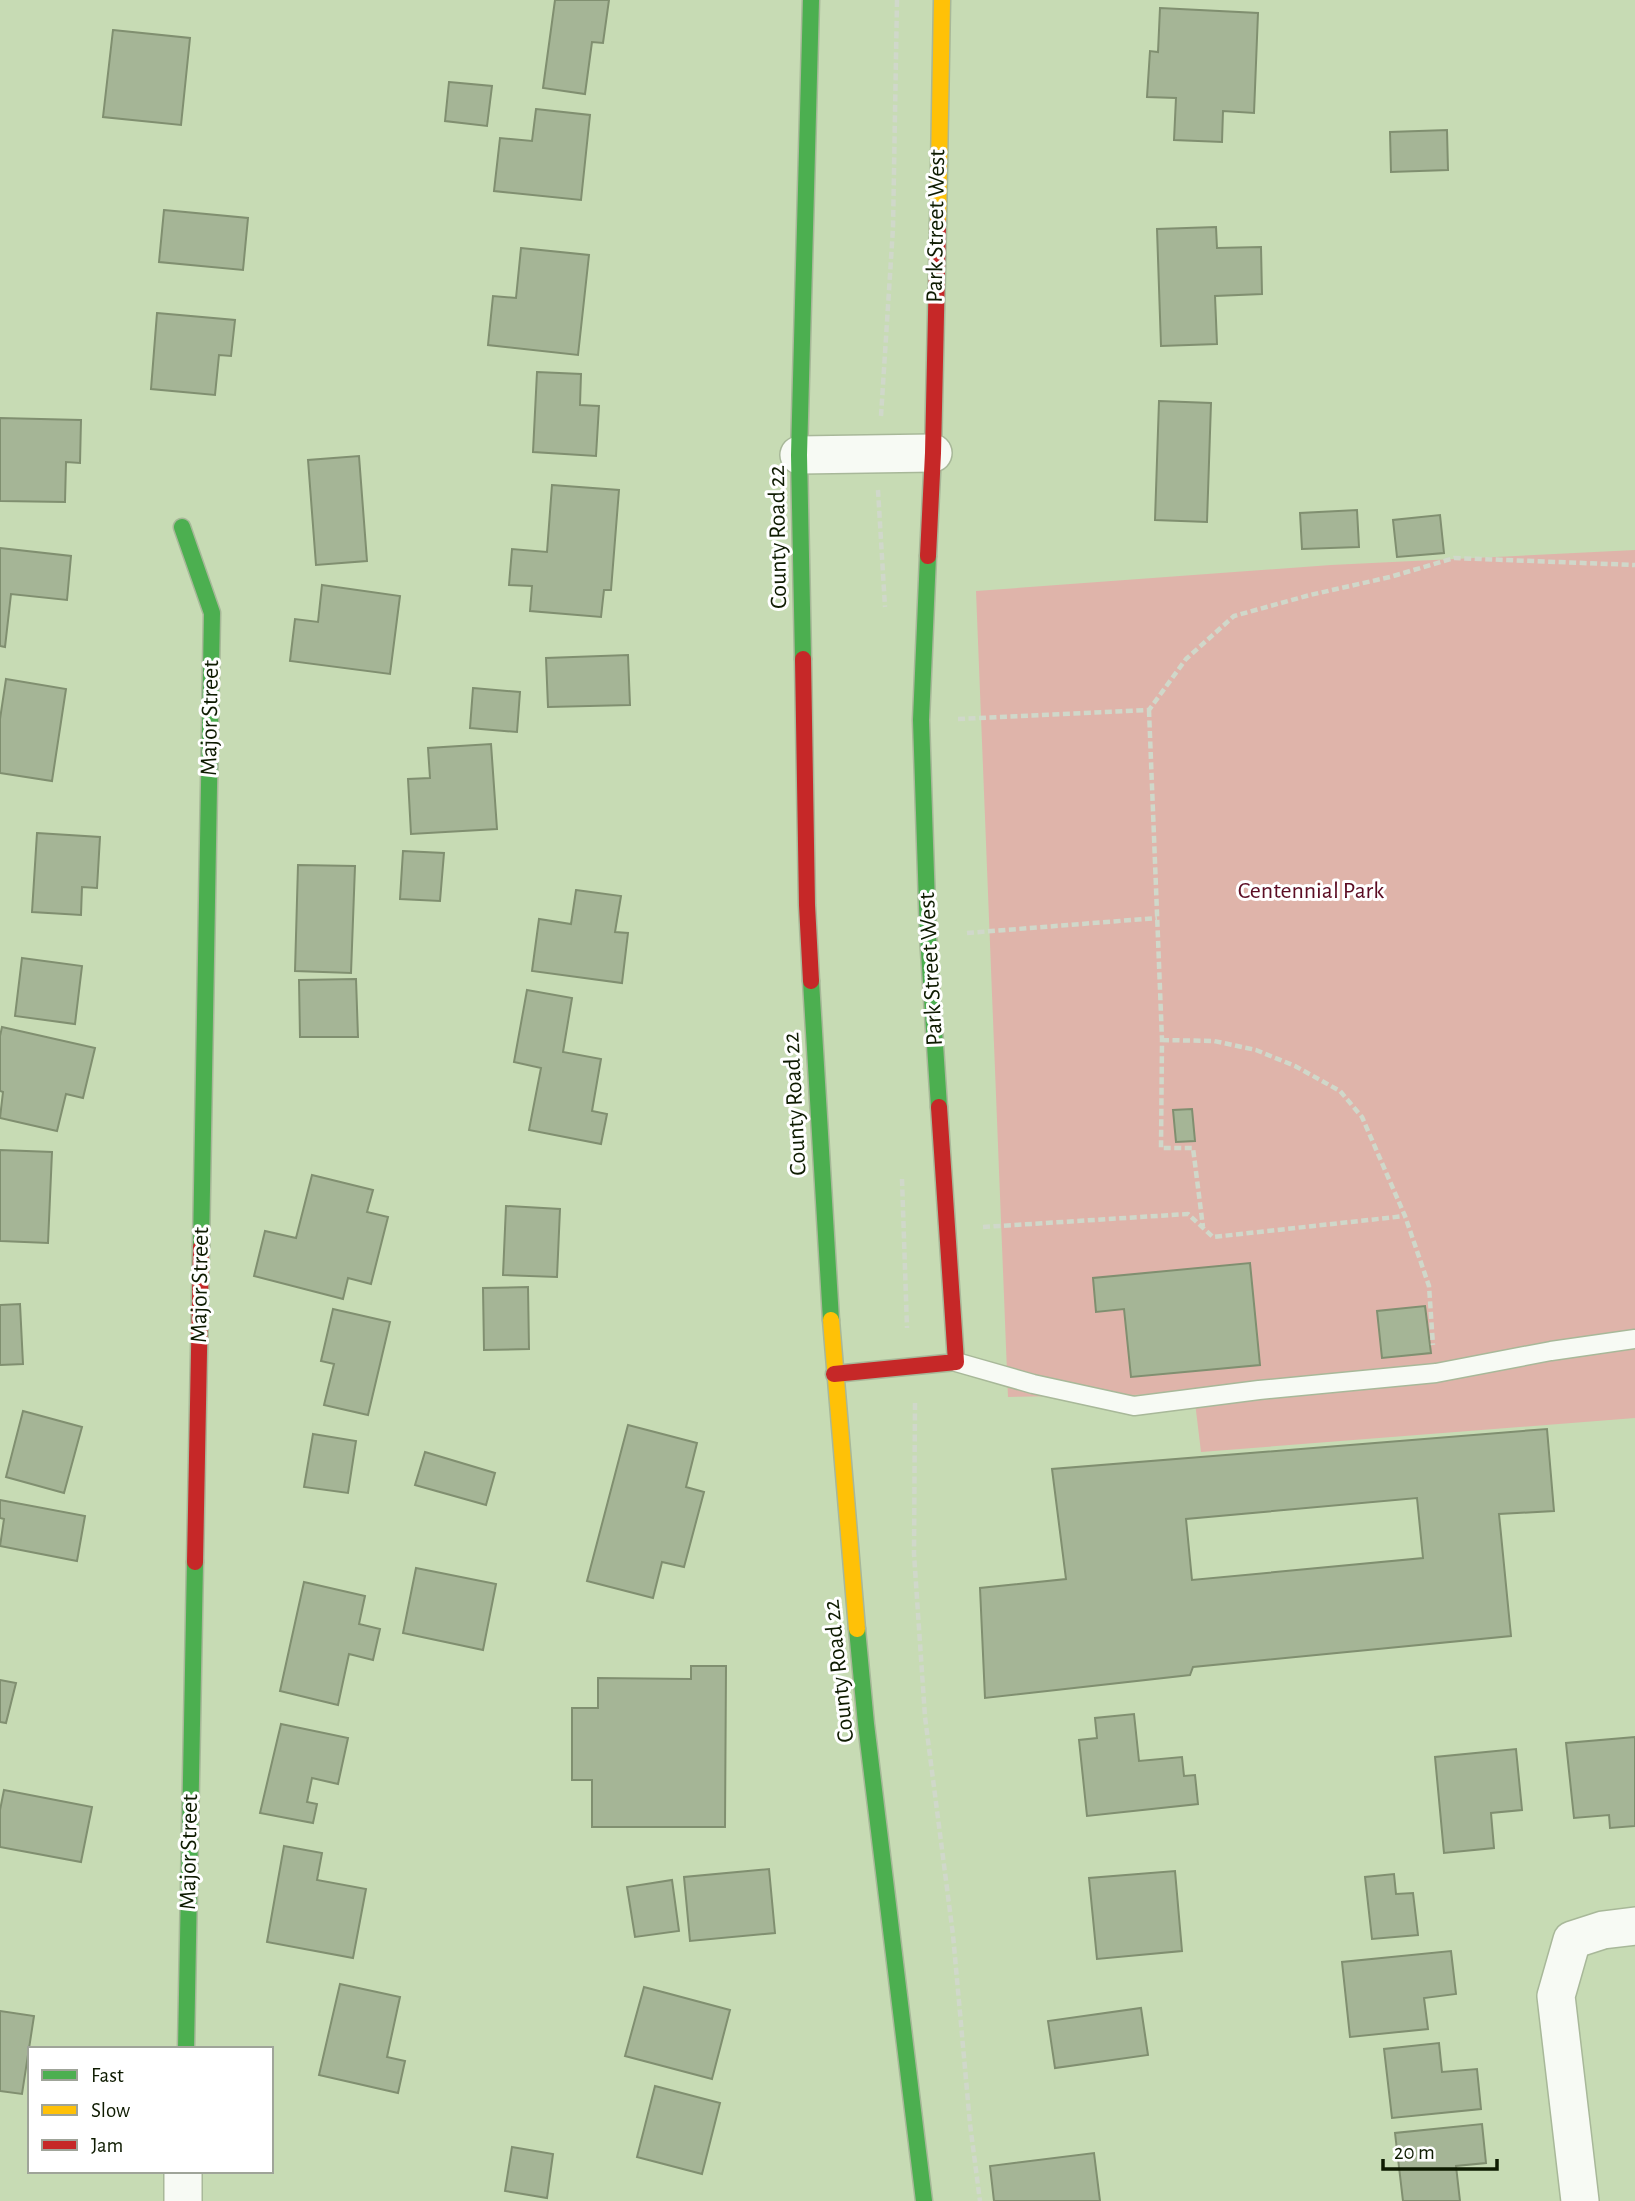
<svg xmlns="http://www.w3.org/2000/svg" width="1635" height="2201" font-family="'Alegreya Sans',sans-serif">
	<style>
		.green { fill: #dfb4aa }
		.building { fill: #a5b596; stroke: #808f70; stroke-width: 2; fill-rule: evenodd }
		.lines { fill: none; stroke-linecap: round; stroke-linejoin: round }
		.lane-casing { stroke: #a8b899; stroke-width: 21 }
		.street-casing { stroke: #a8b899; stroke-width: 40 }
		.fast-casing { stroke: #a8b899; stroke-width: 19 }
		.slow-casing { stroke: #a8b899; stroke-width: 19 }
		.jam-casing { stroke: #a8b899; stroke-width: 19 }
		.path { stroke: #d0d8ca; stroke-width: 4.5; stroke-dasharray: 7 3.5; stroke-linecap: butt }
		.lane { stroke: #f7faf4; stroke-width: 18 }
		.street { stroke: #f7faf4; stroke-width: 37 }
		.fast { stroke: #4caf50; stroke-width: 16 }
		.slow { stroke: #ffc107; stroke-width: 16 }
		.jam { stroke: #c62828; stroke-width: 16 }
		.labels { text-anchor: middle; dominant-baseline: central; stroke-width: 6; stroke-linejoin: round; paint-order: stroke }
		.street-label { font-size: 24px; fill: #0e1b01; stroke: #fff }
		.park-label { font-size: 24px; fill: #5b0c23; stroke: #fff }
	</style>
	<rect width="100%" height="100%" fill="#c7dbb4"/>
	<path class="green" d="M1635,550v868l-434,34 -7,-58 -186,3 -32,-806 355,-26z"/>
	<path class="building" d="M555,0h54l-6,43 -11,-1 -7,52 -42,-6z
		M1160,8l98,5 -4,100 -31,-2 -1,31 -48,-2 2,-42 -29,-1 3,-46 8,1z
		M113,30l77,8 -9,87 -78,-8z
		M449,82l43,4 -5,40 -42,-5z
		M536,109l54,6 -9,85 -87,-9 6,-53 32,3z
		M1447,130l1,40 -57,2 -1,-40z
		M164,210l84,8 -5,52 -84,-8z
		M1216,227l1,21 44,-1 1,47 -47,2 2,48 -56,2 -4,-117z
		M521,248l68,7 -11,100 -90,-10 5,-49 23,2z
		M157,313l78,7 -4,36 -12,-1 -4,40 -64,-6z
		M537,372l44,2 -1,31 19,1 -3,50 -63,-4z
		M1159,401l52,2 -4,119 -52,-2z
		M0,418l81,2 -1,43 -14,-1 -1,40 -65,-1z
		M359,456l8,105 -51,4 -8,-105z
		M552,485l67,5 -8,100h-7l-3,27 -71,-6 2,-25 -23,-1 3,-36 35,3z
		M1357,510l2,37 -57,2 -2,-36z
		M1440,515l4,38 -47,4 -4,-37z
		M0,548l71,8 -4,44 -56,-6 -6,53 -5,-1z
		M322,585l78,11 -10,78 -100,-13 5,-42 23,3z
		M628,655l2,50 -82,2 -2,-49z
		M6,679l60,10 -14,92 -52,-8v-54z
		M473,688l47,4 -3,40 -47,-4z
		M491,744l6,85 -86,5 -3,-55 22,-1 -2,-30z
		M37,833l63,4 -3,51 -15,-1 -1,28 -49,-3z
		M403,851l41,2 -4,48 -40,-2z
		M298,865l57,1 -4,107 -56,-2z
		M576,890l45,6 -6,36 13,1 -6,50 -90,-12 7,-52 32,5z
		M22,958l60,8 -7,58 -60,-8z
		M356,979l2,58h-58l-1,-57z
		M527,990l45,8 -9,54 38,7 -9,52 15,3 -6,30 -72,-14 12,-62 -27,-6z
		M2,1027l93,21 -12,50 -17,-4 -9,37 -57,-13 3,-26 -3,-1v-55z
		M1192,1109l3,32 -19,1 -3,-32z
		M0,1150l52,2 -4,91 -48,-2z
		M312,1175l61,15 -6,22 21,5 -17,67 -23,-6 -5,21 -89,-23 11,-45 31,7z
		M506,1206l54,3 -3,68 -54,-2z
		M1250,1263l10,102 -129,12 -7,-68 -28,3 -3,-34z
		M528,1287l1,62 -45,1 -1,-62z
		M20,1304l3,60 -23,1v-60z
		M1425,1306l6,47 -49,5 -5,-47z
		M333,1309l57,13 -22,93 -44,-10 10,-41 -13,-3z
		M23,1411l59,16 -18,66 -58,-16z
		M628,1425l69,18 -11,44 18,5 -20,75 -22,-5 -9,36 -66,-17z
		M1547,1429l7,82 -55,3 12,122 -318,31 -3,8 -205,23 -5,-110 86,-9 -14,-110zM1417,1498l6,60 -231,22 -6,-61z
		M313,1434l43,7 -8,52 -44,-6z
		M425,1452l70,21 -9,32 -71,-20z
		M0,1500l85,16 -8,45 -77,-15 4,-27 -4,-1z
		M416,1568l80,16 -13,66 -80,-17z
		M304,1582l61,14 -6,28 21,5 -7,31 -24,-6 -11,51 -58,-14z
		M691,1666h35l-1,161h-133v-47h-20v-72h26v-30l93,1z
		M0,1680l16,3 -10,40 -6,-1z
		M1134,1714l5,47 43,-4 2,19 11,-1 3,29 -111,12 -8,-76 18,-2 -2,-20z
		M281,1724l67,14 -10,46 -26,-6 -5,24 10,2 -4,19 -53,-10z
		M1635,1737v89l-25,2 -1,-13 -35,3 -8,-75z
		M1516,1749l6,61 -31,3 3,35 -50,5 -9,-96z
		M4,1790l88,17 -11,55 -81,-15v-37z
		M284,1846l38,7 -5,27 49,9 -13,69 -86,-16z
		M769,1869l6,64 -85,8 -6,-64z
		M1175,1871l7,80 -85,8 -8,-81z
		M1394,1874l2,20 17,-1 5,42 -46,4 -7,-62z
		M672,1880l7,51 -44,6 -8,-50z
		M1451,1951l5,43 -32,4 4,31 -78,8 -8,-75z
		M340,1984l60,13 -13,60 18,4 -7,32 -79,-18z
		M644,1987l86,23 -18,69 -87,-23z
		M1141,2008l7,47 -93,13 -7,-47z
		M0,2011l34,5 -12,78 -22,-3z
		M1439,2043l3,29 35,-3 4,40 -89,9 -8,-69z
		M655,2086l65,17 -18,71 -65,-17z
		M1482,2124l4,39 -30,3 4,35h-57l-8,-68z
		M512,2147l41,7 -6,44 -42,-7z
		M1094,2153l6,48h-106l-4,-35z"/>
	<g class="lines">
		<defs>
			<path id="lane" d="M956,1362l77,22 101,22 125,-16 177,-17 115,-22 84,-12"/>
			<path id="street" d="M799,455l134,-2
				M183,2201v-30
				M1580,2201l-24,-205 16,-56 31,-10 32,-4"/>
			<path id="fast" d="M182,527l30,86 -11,634
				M928,556l-7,164 7,216 11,171
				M803,659l-4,-204 12,-455
				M811,981l20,339
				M857,1629l9,95 58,477
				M186,2049l9,-487"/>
			<path id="slow" d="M938,223l4,-223
				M831,1320l26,309"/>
			<path id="jam" d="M928,556l5,-103 5,-230
				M803,659l4,246 4,76
				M834,1374l122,-12 -17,-255
				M195,1562l6,-315"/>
		</defs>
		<use href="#lane" class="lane-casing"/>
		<use href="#street" class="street-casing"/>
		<use href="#fast" class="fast-casing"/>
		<use href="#slow" class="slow-casing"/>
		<use href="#jam" class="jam-casing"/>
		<path class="path" d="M881,416l12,-188 4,-228
			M878,490l7,117
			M1149,710l13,330 -1,108h32l10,79
			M958,719l191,-9 37,-51 48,-43 76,-21 80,-18 64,-19 181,7
			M967,933l190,-15
			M1162,1040l52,1 42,9 39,16 45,25 22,26 43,99 24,70 4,59
			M902,1179l5,149
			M983,1227l205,-13 25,23 192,-21
			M915,1403l-1,151 11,163 28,218 17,189 10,77"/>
		<use href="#lane" class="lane"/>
		<use href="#street" class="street"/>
		<use href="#fast" class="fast"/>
		<use href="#slow" class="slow"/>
		<use href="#jam" class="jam"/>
	</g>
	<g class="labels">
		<g class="street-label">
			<text transform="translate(936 226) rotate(-89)">Park Street West</text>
			<text transform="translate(778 537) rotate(-91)">County Road 22</text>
			<text transform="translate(210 718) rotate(-89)">Major Street</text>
			<text transform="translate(931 969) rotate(-93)">Park Street West</text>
			<text transform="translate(795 1104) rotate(-93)">County Road 22</text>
			<text transform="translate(200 1285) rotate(-89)">Major Street</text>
			<text transform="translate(839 1671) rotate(-96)">County Road 22</text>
			<text transform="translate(189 1852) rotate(-89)">Major Street</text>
		</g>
		<g class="park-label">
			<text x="1311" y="891">Centennial Park</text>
		</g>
	</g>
	<rect x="28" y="2047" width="245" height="126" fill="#ffffff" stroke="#9fa499" stroke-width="2"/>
	<rect x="42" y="2070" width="35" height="10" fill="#4caf50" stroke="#9fa499" stroke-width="2"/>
	<text x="91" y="2082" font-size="21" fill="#0e1b01">Fast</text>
	<rect x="42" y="2105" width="35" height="10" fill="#ffc107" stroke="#9fa499" stroke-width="2"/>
	<text x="91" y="2117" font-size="21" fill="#0e1b01">Slow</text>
	<rect x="42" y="2140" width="35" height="10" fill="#c62828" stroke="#9fa499" stroke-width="2"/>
	<text x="91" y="2152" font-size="21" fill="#0e1b01">Jam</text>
	<path d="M1383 2159v10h114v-10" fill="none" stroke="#0e1b01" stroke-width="3.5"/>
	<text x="1394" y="2159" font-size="21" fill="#0e1b01" stroke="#ffffff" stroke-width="5" paint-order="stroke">20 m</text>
</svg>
